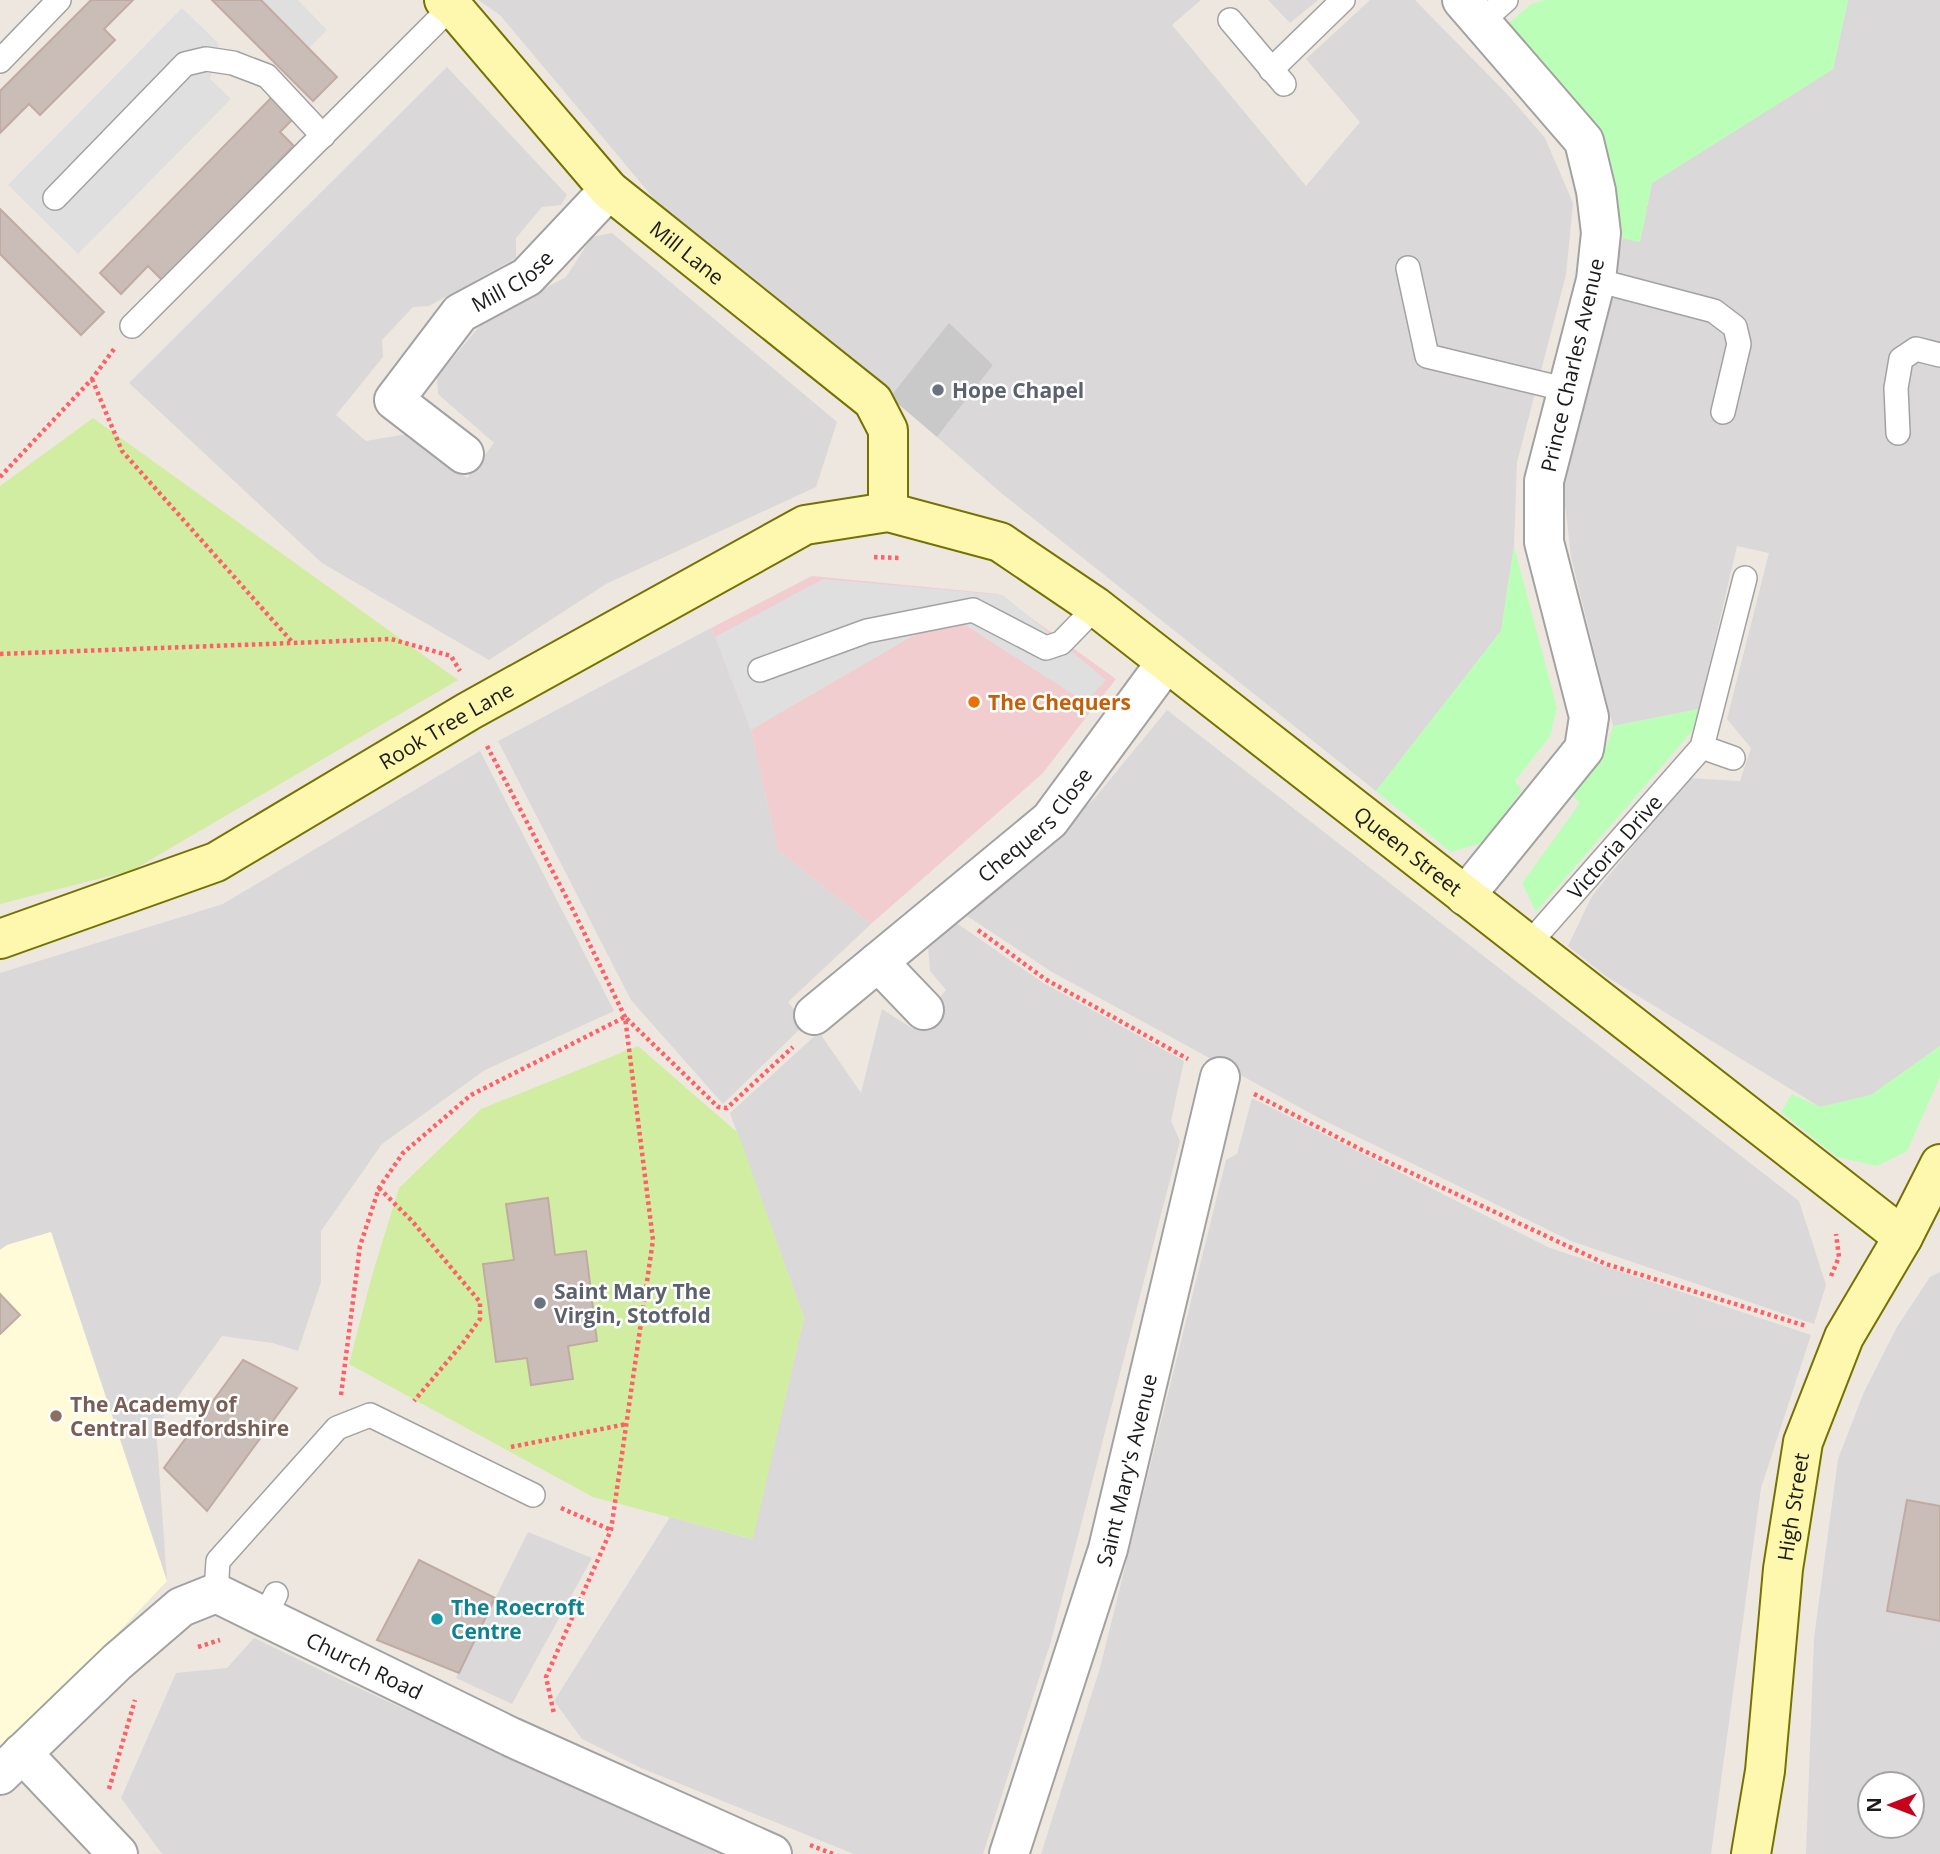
<svg xmlns="http://www.w3.org/2000/svg" width="1940" height="1854" font-family="'Open Sans',sans-serif">
	<style>
		.residential { fill: #dad8d8; fill-rule: evenodd }
		.commercial { fill: #f1cdd0 }
		.education { fill: #fffad8 }
		.religious { fill: #c9c9c9 }
		.grass { fill: #d1eda1 }
		.park { fill: #bbfeb7 }
		.parking { fill: #dfdfdf }
		.building { fill: #cabcb6; stroke: #c1aba1; stroke-width: 2 }
		.lines { fill: none; stroke-linecap: round; stroke-linejoin: round }
		.lane-casing { stroke: #a2a2a2; stroke-width: 26 }
		.street-casing { stroke: #a2a2a2; stroke-width: 42 }
		.secondary-casing { stroke: #757200; stroke-width: 42 }
		.path { stroke: #ff6065; stroke-width: 4.5; stroke-dasharray: 3.5 3.5; stroke-linecap: butt }
		.lane { stroke: #fff; stroke-width: 23 }
		.street { stroke: #fff; stroke-width: 38 }
		.secondary { stroke: #fef7ae; stroke-width: 38 }
		.worship-dot { fill: #6b7280; stroke: #fff; stroke-width: 2.5 }
		.food-dot { fill: #e8710a; stroke: #fff; stroke-width: 2.5 }
		.education-dot { fill: #8d6e63; stroke: #fff; stroke-width: 2.5 }
		.culture-dot { fill: #0f9aa8; stroke: #fff; stroke-width: 2.5 }
		.labels { text-anchor: middle; dominant-baseline: central; stroke-width: 5; stroke-linejoin: round; paint-order: stroke }
		.street-label { font-size: 21px; fill: #1b1b1b; stroke: #fff }
		.worship-label { font-size: 21px; font-weight: bold; fill: #5b616d; stroke: #fff; text-anchor: start }
		.food-label { font-size: 21px; font-weight: bold; fill: #c56008; stroke: #fff; text-anchor: start }
		.education-label { font-size: 21px; font-weight: bold; fill: #785e54; stroke: #fff; text-anchor: start }
		.culture-label { font-size: 21px; font-weight: bold; fill: #0d838f; stroke: #fff; text-anchor: start }
	</style>
	<rect width="100%" height="100%" fill="#eee7e0"/>
	<path class="residential" d="M478,0h723l-29,25 134,161 54,-64 -54,-63 64,-59h45l93,95 37,43 28,65 -7,72 -49,187 -3,84 -13,85 -125,160 -376,-299 -63,-55 56,-72 -44,-41 -59,73 -229,-190 -161,-192z
		M1268,0h50l-28,23z
		M1848,0h92v1046l-69,49 -51,12 -213,-130 -39,-31 24,-50 97,-118 51,3 11,-33 -24,-29 42,-166 -32,-7 -38,163 -86,17 -42,-169 -8,-70 13,-63 47,-186 17,4 12,-59 181,-114z
		M447,67l120,128 -6,10 -19,2 -26,31v20l-87,48 -16,1 -31,33 1,17 -47,58 30,26 41,-7 60,44 27,-35 -56,-49 -1,-17 46,-55 83,-45 26,-40 20,-4 225,189 -21,65 -210,97 -117,76 -167,-97 -193,-180z
		M711,628l40,102 27,120 93,74 -83,78 17,22 -82,80 -92,-104 -133,-259z
		M1167,710l632,491 27,84 -12,39 -243,-83 -250,-122 -269,-147 -88,-58 130,-115z
		M480,751l134,260 -129,59 -103,74 -61,87v51l-23,69 -25,-8 -51,-7 -66,91 11,154 -116,-349 -44,13 -7,5v-277l223,-69z
		M955,922l87,60 142,79 -13,60 9,20 -129,500 -68,213h-129l-213,-86 -59,-29 -28,-38 116,-184 82,22 52,-221 -74,-205 89,-81 42,61 21,-84 31,20 33,-39 -16,-19 -2,-25z
		M1252,1098l298,150 261,87 -50,153 -50,366h-670l59,-186 126,-508 11,-6z
		M1940,1272v582h-134l8,-216 24,-179 26,-67 33,-65 33,-50zM1870,1784h42v42h-42z
		M528,1532l64,26 -80,146 -56,-26z
		M254,1638l85,41 381,175h-558l-41,-56 55,-125 51,-5z"/>
	<path class="commercial" d="M812,576l186,18 118,85 -74,95 -171,150 -93,-74 -27,-120 -40,-102z"/>
	<path class="education" d="M51,1232l116,349 -167,176v-507l7,-5z"/>
	<path class="religious" d="M949,323l44,42 -56,72 -47,-40z"/>
	<path class="grass" d="M93,418l365,262 -325,190 -133,34v-418z
		M638,1046l100,87 66,185 -51,221 -160,-42 -244,-133 22,-85 28,-91 82,-79z"/>
	<path class="park" d="M1545,0h303l-15,69 -181,114 -12,59 -17,-4 -19,-102 -97,-111 24,-21z
		M1514,546l43,162 -7,28 -35,45 7,9 -40,53 -31,9 -75,-61 125,-160z
		M1699,709l-6,21 -157,182 -14,-29 58,-80 -9,-9 36,-48 6,-20z
		M1940,1046v31l-33,74 -30,15 -40,-9 -56,-45 11,-18 28,13 51,-12z"/>
	<path class="parking" d="M261,0h37l29,30 -18,18z
		M182,8l37,36 -9,35 21,20 -153,155 -70,-69z
		M823,579l180,16 103,85 -21,22 -126,-81 -36,9 -172,100 -36,-93z"/>
	<path class="building" d="M91,0h42l-29,29 11,11 -75,75 -11,-11 -29,29v-42z
		M212,0h49l76,77 -24,24z
		M272,97l22,21 -14,14 14,14 -131,135 -15,-15 -27,28 -21,-21z
		M0,209l104,103 -23,23 -81,-81z
		M548,1198l7,57 31,-4 11,90 -29,5 5,33 -42,6 -4,-27 -31,4 -13,-98 31,-4 -8,-56z
		M0,1294l20,21 -20,19z
		M243,1360l54,28 -90,123 -43,-43z
		M1907,1500l33,6v115l-53,-10z
		M419,1560l76,38 -36,75 -82,-33z"/>
	<g class="lines">
		<defs>
			<g id="lane">
				<path d="M1230,20l54,64"/>
				<path d="M1482,21l24,-21"/>
				<path d="M0,61l59,-61"/>
				<path d="M1271,70l72,-70"/>
				<path d="M55,198l130,-134 21,-5 27,4 34,13 56,60"/>
				<path d="M1408,268l19,88 141,34"/>
				<path d="M1596,280l118,31 21,16 4,17 -16,68"/>
				<path d="M132,326l320,-320"/>
				<path d="M1898,433l-2,-45 5,-29 15,-10 24,6"/>
				<path d="M760,670l107,-39 106,-21 73,38 15,-5 35,-36"/>
				<path d="M1702,747l31,11"/>
				<path id="s1" d="M1528,945l174,-198 43,-169"/>
				<path d="M216,1593l2,-32 119,-133 33,-13 163,80"/>
				<path d="M265,1617l11,-23"/>
			</g>
			<g id="street">
				<path d="M1462,0l122,141 12,50 5,42 -5,47 -52,201v61l45,175 -5,32 -119,147"/>
				<path id="s2" d="M464,454l-70,-54 66,-87 67,-36 82,-87"/>
				<path d="M878,962l46,48"/>
				<path id="s3" d="M814,1015l236,-195 115,-156"/>
				<path d="M22,1753l96,101"/>
				<path id="s4" d="M0,1775l117,-113 64,-55 35,-14 295,144 261,117"/>
				<path id="s5" d="M1009,1854l99,-305 112,-472"/>
			</g>
			<g id="secondary">
				<path id="s6" d="M444,0l8,6 157,184 264,211 15,29v82"/>
				<path id="s7" d="M0,939l216,-77 253,-151 336,-186 83,-13 112,30 96,65 807,630"/>
				<path id="s8" d="M1751,1854l14,-83 18,-202 20,-127 41,-105 59,-100 37,-73"/>
			</g>
		</defs>
		<use href="#lane" class="lane-casing"/>
		<use href="#street" class="street-casing"/>
		<use href="#secondary" class="secondary-casing"/>
		<path class="path" d="M92,379l30,72 171,192 98,-4 60,17 9,15
			M0,477l92,-98 22,-30
			M874,557l26,1
			M0,654l293,-11
			M487,746l87,166 51,105 28,223 -42,290 -65,147 8,37
			M978,930l67,49 143,80
			M1254,1094l106,55 246,115 200,62
			M379,1188l33,33 68,81v17l-17,24 -49,58
			M1831,1276l8,-19 -3,-23
			M341,1395l19,-149 19,-58 24,-35 68,-58 154,-78 93,90 9,1 66,-61
			M511,1447l116,-23
			M561,1508l50,22
			M198,1647l22,-7
			M109,1789l26,-89
			M810,1845l23,9"/>
		<use href="#lane" class="lane"/>
		<use href="#street" class="street"/>
		<use href="#secondary" class="secondary"/>
	</g>
	<g class="worship-dot">
		<circle cx="938" cy="390" r="7"/>
		<circle cx="540" cy="1303" r="7"/>
	</g>
	<circle class="food-dot" cx="974" cy="702" r="7"/>
	<circle class="education-dot" cx="56" cy="1416" r="7"/>
	<circle class="culture-dot" cx="437" cy="1619" r="7"/>
	<g class="labels">
		<g class="street-label">
			<text stroke="none"><textPath href="#s6" startOffset="352">Mill Lane</textPath></text>
			<text stroke="none"><textPath href="#s2" startOffset="259">Mill Close</textPath></text>
			<text transform="translate(1572 365) rotate(-77)">Prince Charles Avenue</text>
			<text stroke="none"><textPath href="#s7" startOffset="497">Rook Tree Lane</textPath></text>
			<text stroke="none"><textPath href="#s3" startOffset="292">Chequers Close</textPath></text>
			<text stroke="none"><textPath href="#s1" startOffset="131">Victoria Drive</textPath></text>
			<text stroke="none"><textPath href="#s7" startOffset="1620">Queen Street</textPath></text>
			<text stroke="none"><textPath href="#s5" startOffset="402">Saint Mary's Avenue</textPath></text>
			<text stroke="none"><textPath href="#s8" startOffset="350">High Street</textPath></text>
			<text stroke="none"><textPath href="#s4" startOffset="450">Church Road</textPath></text>
		</g>
		<g class="worship-label">
			<text x="952" y="390">Hope Chapel</text>
			<text x="554" y="1291">Saint Mary The<tspan x="554" dy="24">Virgin, Stotfold</tspan></text>
		</g>
		<g class="food-label">
			<text x="988" y="702">The Chequers</text>
		</g>
		<g class="education-label">
			<text x="70" y="1404">The Academy of<tspan x="70" dy="24">Central Bedfordshire</tspan></text>
		</g>
		<g class="culture-label">
			<text x="451" y="1607">The Roecroft<tspan x="451" dy="24">Centre</tspan></text>
		</g>
	</g>
	<g transform="translate(1891 1805) rotate(270)"><circle r="33" fill="#ffffff" stroke="#a4a4a4" stroke-width="2"/>
	<path d="M0-5L12 26L0 18L-12 26Z" fill="#c7001b"/>
	<text y="-10" font-size="19" font-weight="bold" text-anchor="middle" fill="#1b1b1b">N</text>
	</g>
</svg>
